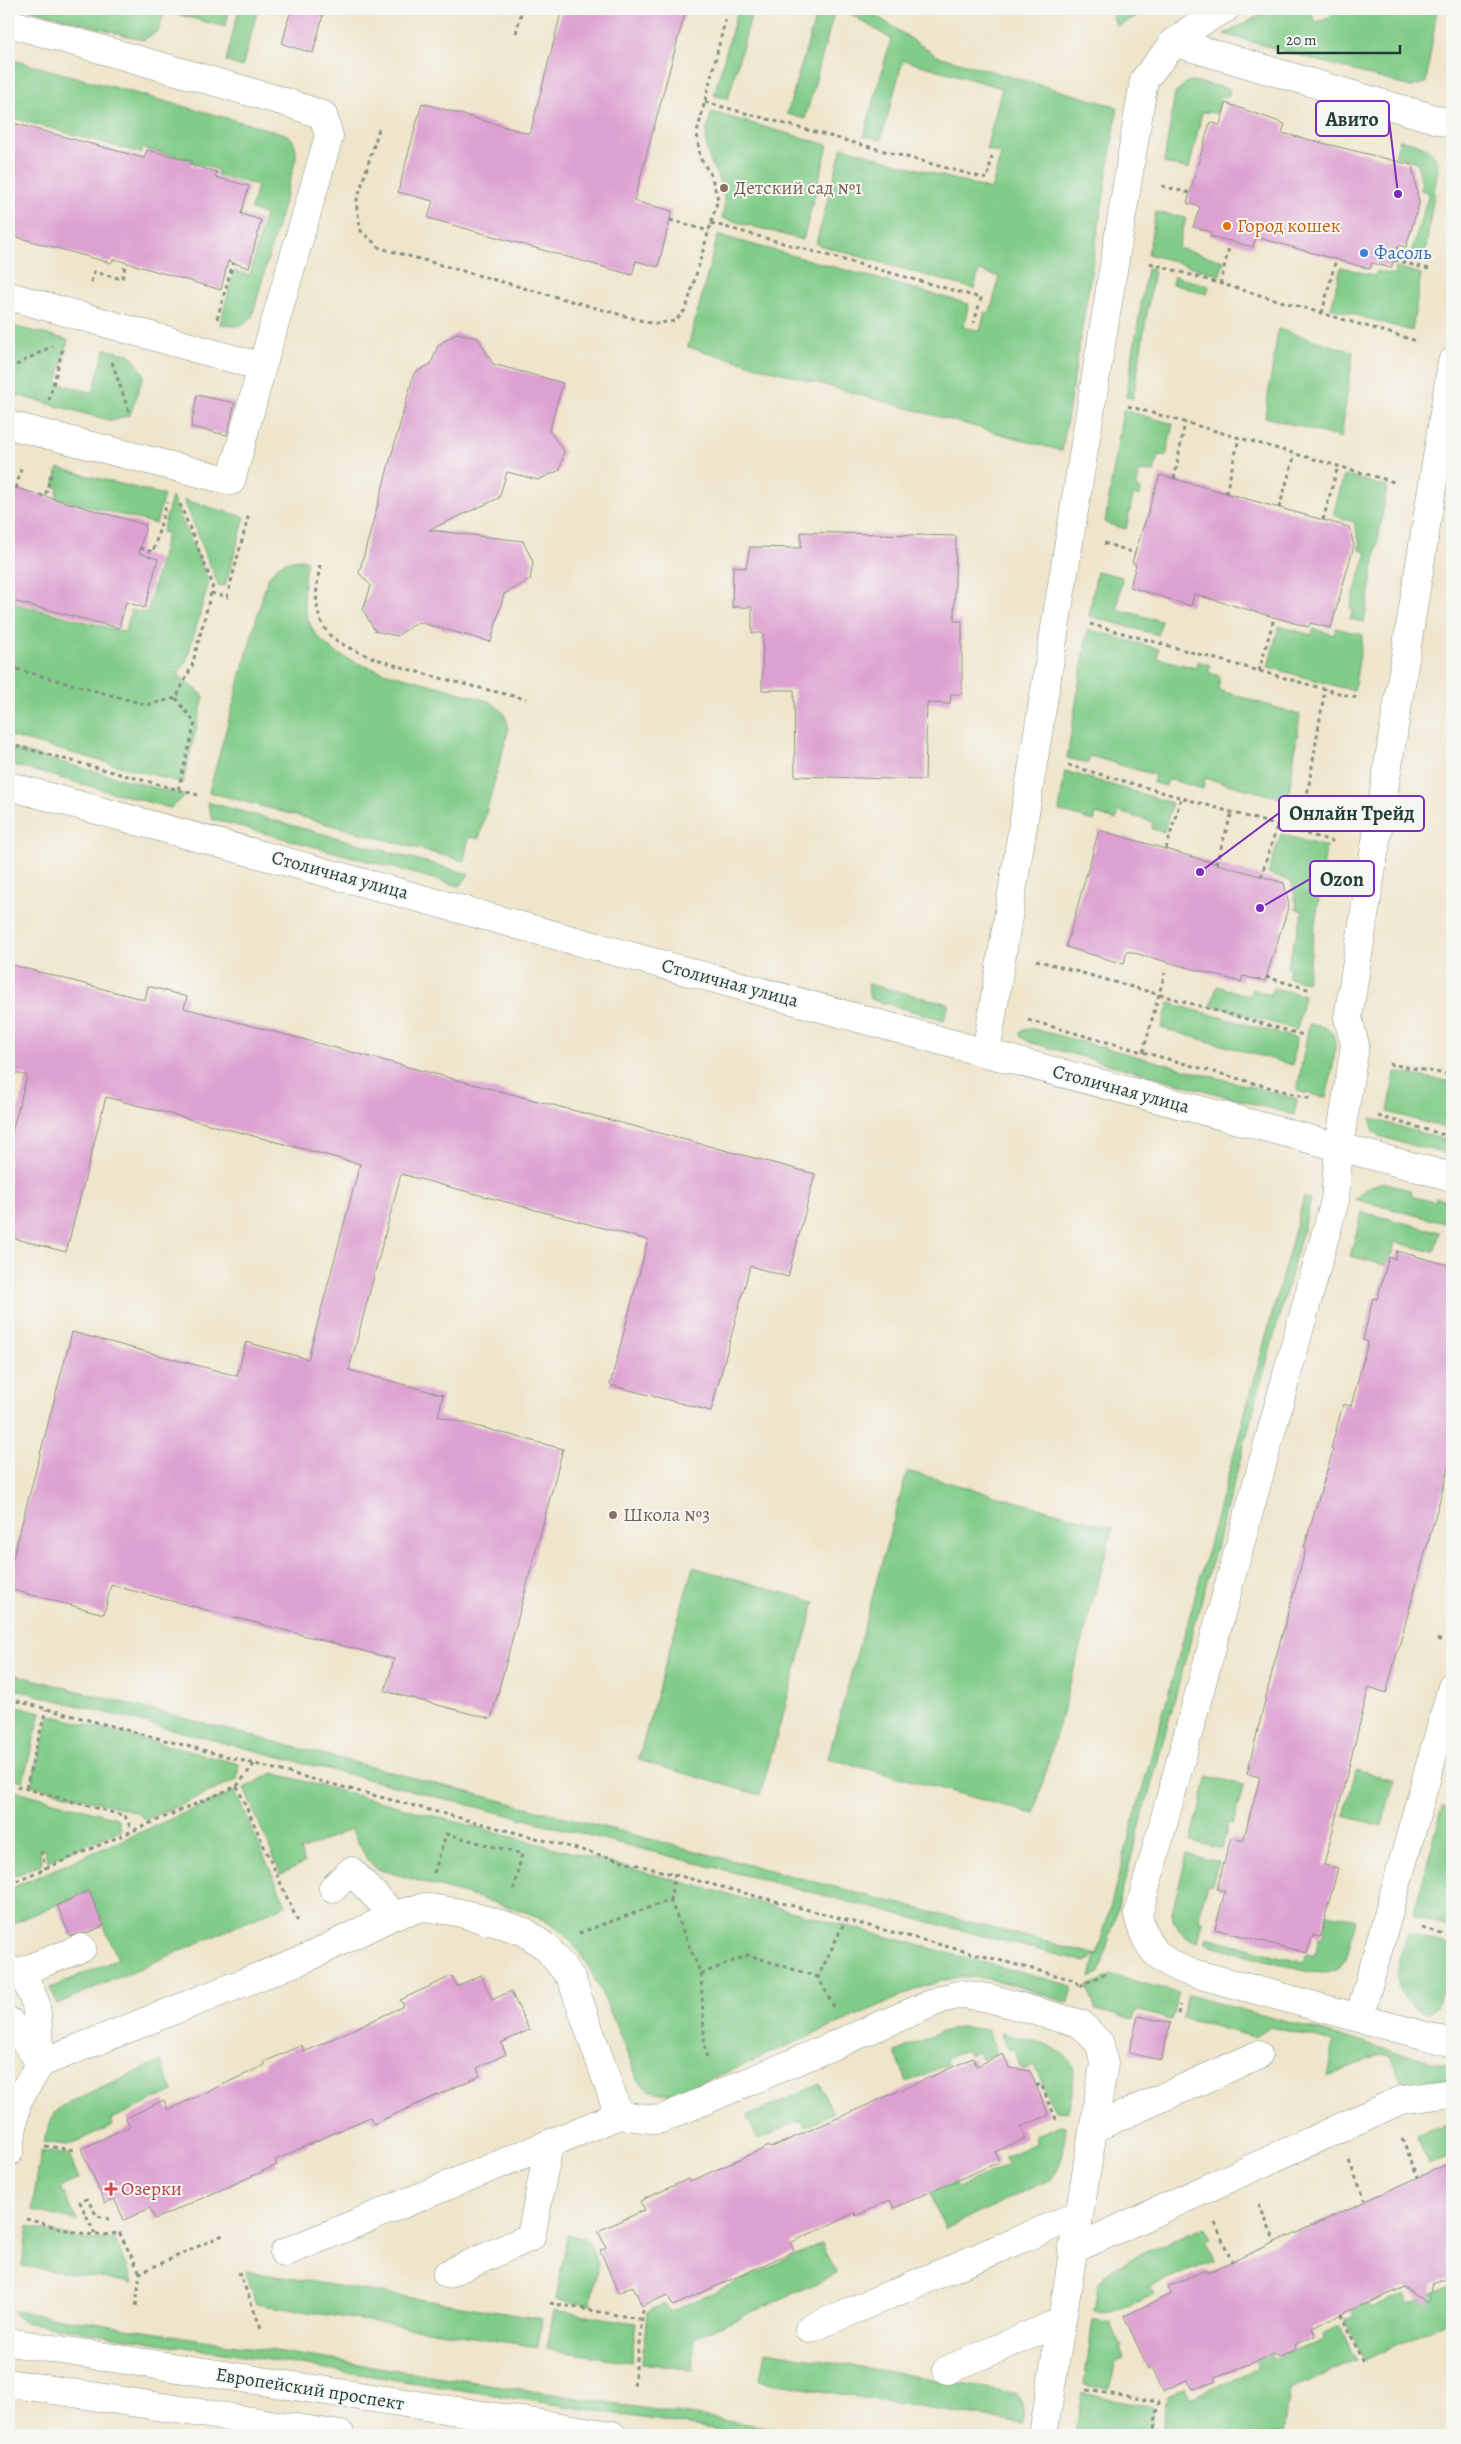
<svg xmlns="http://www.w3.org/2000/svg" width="1461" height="2444" font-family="Alegreya,serif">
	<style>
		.green { fill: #81cc89; stroke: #50845e }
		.building { fill: #dda1d1 }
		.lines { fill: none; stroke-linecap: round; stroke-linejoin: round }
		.minor-casing { stroke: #879180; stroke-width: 29 }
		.path { stroke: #879180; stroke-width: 3; stroke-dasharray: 4 4; stroke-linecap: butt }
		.minor { stroke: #fff; stroke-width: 28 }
		.education-dot { fill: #8d6e63; stroke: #f6f6f2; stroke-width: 2 }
		.food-dot { fill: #e8710a; stroke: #f6f6f2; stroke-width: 2 }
		.shop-dot { fill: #3f7fe0; stroke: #f6f6f2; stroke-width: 2 }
		.health-dot { fill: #e0444e; stroke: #f6f6f2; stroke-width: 2 }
		.labels { text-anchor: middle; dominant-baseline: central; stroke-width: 4; stroke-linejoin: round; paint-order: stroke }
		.education-label { font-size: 19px; fill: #785e54; stroke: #f6f6f2; text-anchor: start }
		.food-label { font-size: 19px; fill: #c56008; stroke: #f6f6f2; text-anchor: start }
		.shop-label { font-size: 19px; fill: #366cbe; stroke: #f6f6f2; text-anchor: start }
		.street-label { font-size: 19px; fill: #1f3d34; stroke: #f6f6f2 }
		.health-label { font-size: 19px; fill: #be3a42; stroke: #f6f6f2; text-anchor: start }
		.leader { fill: none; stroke: #7b2cbf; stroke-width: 2 }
		.callout-dot { fill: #7b2cbf; stroke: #f6f6f2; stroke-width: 2 }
		.callout { fill: #f6f6f2; stroke: #7b2cbf; stroke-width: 2 }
		.callout-label { font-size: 20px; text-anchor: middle; font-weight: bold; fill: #1f3d34 }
	</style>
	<rect width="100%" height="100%" fill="#f6f6f2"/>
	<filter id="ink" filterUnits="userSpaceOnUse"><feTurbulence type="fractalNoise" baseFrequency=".02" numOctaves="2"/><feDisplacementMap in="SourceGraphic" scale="10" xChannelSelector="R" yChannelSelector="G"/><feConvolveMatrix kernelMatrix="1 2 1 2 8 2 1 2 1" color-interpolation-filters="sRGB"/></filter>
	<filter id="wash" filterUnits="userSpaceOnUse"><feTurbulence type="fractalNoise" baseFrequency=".0096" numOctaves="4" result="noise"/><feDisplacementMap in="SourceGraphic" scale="20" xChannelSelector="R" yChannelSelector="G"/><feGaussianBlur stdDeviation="1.12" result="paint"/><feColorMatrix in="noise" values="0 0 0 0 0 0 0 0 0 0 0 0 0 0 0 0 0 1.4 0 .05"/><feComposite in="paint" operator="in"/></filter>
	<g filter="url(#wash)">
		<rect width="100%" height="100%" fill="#efe5cb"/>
		<path class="green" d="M29,9h201l-5,18 -60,-16 -7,20 -15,9z
			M239,9h19l-16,58 -16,-6z
			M738,9h15l-25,90 -14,-4z
			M818,9h17l-30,110 -18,-5z
			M837,9h29l71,47 181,51 -56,344 -374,-104 30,-112 251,69 -6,23 17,4 5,-19 5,1 9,-35 -2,-2 -18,-5 -5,18 -158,-45 26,-97 149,43 10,-36 -15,-5 16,-61 -99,-28 -22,80 -17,-4 27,-97 -45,-28z
			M1109,9h43l-35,17z
			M1272,9h36l9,14 27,-14h93l-11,74 -15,4 -187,-53z
			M9,59l273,74c12,3 15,14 14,25l-44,159c-10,11 -18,10 -32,7l14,-53 16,4 15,-61 -14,-4 6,-25 -39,-9v-6l-27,-8v-2l-49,-12 -1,5 -132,-36z
			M1193,81l37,8 -2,8 -7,-1 -4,17 -15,-1 -13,57 -25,-6 11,-70 12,-11z
			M712,112l116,33 -25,95 -81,-22c10,-34 -16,-48 -16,-79 0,-9 3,-18 6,-27z
			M1400,139c17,5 36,7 38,28l-14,94 -11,-2 1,-8 -2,-1 17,-57 -8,-3 1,-5 -5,-23 -22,-6z
			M1156,212l30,6 -8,30 46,13 -4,14 -72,-21z
			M1341,267l34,9 2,-5 17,4 2,-8 25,7 -9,57 -81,-23z
			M1147,268l7,2 -21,129 -7,-2z
			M1174,276l35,10 -2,8 -35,-10z
			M9,325l59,15 -11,43 36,10 12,-44 26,6 13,19 -14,41 -18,6 -103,-28z
			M1278,329l75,23 -12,86 -76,-21z
			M1123,410l50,14 -7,32 -8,-1 -4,17 -14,-1 -4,16 5,3 -2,6 -6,-1 -7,34 -21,-6z
			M58,468l106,27 -8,29 -100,-26 2,-10 -4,-1z
			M1344,475l43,12 -23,135 -14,-3 4,-10 -4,-1 17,-56 -8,-2 1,-6 -6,-22 -21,-7z
			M172,497l37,85 -23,80 -9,12 27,22 -21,87 -174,-47v-134l116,30 6,-22 16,3 20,-79 -5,-2z
			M184,500l61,17 -20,69 -7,-1z
			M301,559l6,2c-18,85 36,101 104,118 26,7 51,14 77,22 12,6 21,15 20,30l-29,108 -10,-2 -5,24 -255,-69 58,-212c9,-15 17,-20 34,-21z
			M1097,571l25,6 -5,32 44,12 -3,14 -69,-19z
			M1279,626l33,9 2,-6 20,6 2,-7 27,7 -9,56 -86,-24z
			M1088,629l71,20 -2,9 39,10 1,-7 13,4 -1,8 11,3 -2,14 82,25 -12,85 -83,-22 -2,11 -35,-10 -2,7 -13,-3 2,-8 -65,-19 -2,7 -21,-5z
			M9,748l176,48 -15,12 -161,-44z
			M1065,771l107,32 -8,29 -12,-3 1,-7 -34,-10 -3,8 -20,-6 -2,7 -35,-10z
			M207,802l262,72 -9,12 -248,-67z
			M1281,834l45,13 -19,135 -19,-4 2,-10 -3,-1 16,-56 -7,-2 1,-5 -6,-23 -23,-7z
			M868,984l81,20 -5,16 -74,-21z
			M1217,986l32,10 3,-7 19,6 2,-7 31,7 -7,35 -86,-25z
			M1169,1003l127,35 -3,27 -132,-37z
			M1309,1024c6,1 17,2 22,7 10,11 -2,52 -5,67l-29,-7z
			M1030,1028l267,71 -3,16 -262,-72 -10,-5 -3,-6z
			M1395,1072l57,10v48l-64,-18z
			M1370,1118l82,24v14l-73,-20 -5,-5z
			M1383,1182l29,9 -1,5 24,6 1,-5 16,4v24l-97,-26c8,-9 17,-14 28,-17z
			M1304,1197l7,3 -211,772 -9,5 5,-22 -10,7 -1077,-274v-15l1088,282z
			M1362,1212l78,20 -6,20 -39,-10 -7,24 -38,-10z
			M907,1471l206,57 -79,286 -206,-56z
			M693,1567l122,35 -55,193 -122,-35z
			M9,1704l32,8 -18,69 -14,-4z
			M50,1715l189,49 -2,16 -92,40 -8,-8 -106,-27z
			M1356,1770l38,10 -12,46 -38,-10z
			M273,1773l799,213 -4,17c-33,-10 -70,-27 -105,-26 -14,1 -28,6 -41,10l-213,93c-23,9 -50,24 -70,2 -18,-40 -45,-124 -78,-150 -13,-11 -28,-18 -44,-23l-140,-40 -9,-8 -17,-32 -51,22 5,11 -24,12 -37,-86z
			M1208,1776l36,9 -11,39 -5,-1 -6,26 -31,-8z
			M9,1789l108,29 4,12 -73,31 -4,-12 -5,1 3,13 -33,16z
			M235,1791l51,114 -229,99 -7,-16 68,-29 -29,-68 -80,34v-36z
			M1452,1792v135l-39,-11 30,-110 5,1z
			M1187,1854l31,8 -6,23 -5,-1 -9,36 5,2 -5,20c-16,-5 -24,-12 -26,-30z
			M1328,1914l28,6 -10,39 -9,11 -10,3 -19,-1 -103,-29 2,-6 97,26 3,-9 7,2 4,-18 4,1z
			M1408,1934l44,12v26l-4,-1 -11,35 -9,6c-20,-3 -33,-23 -31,-44 2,-11 7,-23 11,-34z
			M1112,1975l67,18 -8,27 -35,-10 -3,10 -37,-10 -9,-24z
			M1188,1995l264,72v12l-23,1 -25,5 -14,-29 -9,-2 -54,23 7,-35 -64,-15 -16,10 -72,-19z
			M963,2027l24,3 10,23 -16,7 -3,-8 -9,3 -3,-5 -20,9 2,5 -41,18 -12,-30 46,-20z
			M1001,2033c22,6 72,12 73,40 0,13 -4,27 -6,39l-13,-1 -21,-46 -8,4 -6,-2 -7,-19 -6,2z
			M161,2061l12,31 -62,27 2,6 -45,20 -25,-3 11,-29 6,-6z
			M820,2084l13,30 -28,13 -4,-7 -43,20 -10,-24z
			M1061,2125l5,1c-2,19 -2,39 -15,53l-106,50 -16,-39 24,-12 5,9 49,-21 -2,-9 31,-14 -1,-7z
			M1452,2125v30l-24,9 -11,-29 20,-8 1,2h5v-3z
			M41,2151l28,4 10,24 -18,8 16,34 -45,-11z
			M28,2226l55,14 32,-1 18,44 -111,-17z
			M1206,2227l5,11 -5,2 8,21 -63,25 3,8c-20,9 -38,20 -60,17 2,-10 2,-22 7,-31 10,-17 83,-44 105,-53z
			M567,2235l20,4 11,24 -8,42 -34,-5z
			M822,2243l15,31 -142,63 -3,33 -50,-7 5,-51 17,-8 6,8z
			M245,2271l297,48 -4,28 -282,-43z
			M1452,2284v36l-88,40 -19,-41 9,-4 -3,-6 12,-5 1,3 5,-2 2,4 34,-15 5,9z
			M10,2310l807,125h-65l-729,-113z
			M554,2310l82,13 -5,39 -84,-13z
			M1093,2320l16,1 13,26 -2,1 4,11 -8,3 -7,27 -25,-4z
			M1341,2326l15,34 -67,30 -6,45h-122l7,-39 17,-9 5,11 68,-30 -4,-9 15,-7 4,8 51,-21 -1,-5z
			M765,2351l250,42 8,10v21l-263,-43z
			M1082,2393l72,14 -4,28h-44l-30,-4z
			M9,2425l61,10h-61z"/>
		<g id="blocks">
			<path class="building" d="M291,9l32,6 -10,38 -31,-9z
				M562,9h124l-52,192 38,10 -14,56 -22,-6 -4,14 -204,-57 5,-17 -35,-9 24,-89 108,31z
				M1226,103l59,21 -3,9 130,32 7,38 -13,44 -7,-2 -8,23 -19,-5 -2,6 -114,-32 -3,10 -43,-11 1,-4 -18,-5 7,-20 -13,-4 23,-81 10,3z
				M9,122l135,36 3,-8 45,11 -2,4 27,7 -2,5 34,9 -8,28 20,6 -12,48 -21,-7 -7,29 -107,-31 -3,4 -102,-28z
				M457,333l21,5 15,26 70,19 -14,48 15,20 -4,19 -22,10 -31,-8 -8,26 -70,32 94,11 10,21 -3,18 -26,14 -13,48 -73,-20 -21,14 -22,-5 -12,-21 8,-24 -12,-13 55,-200 17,-9 7,-19z
				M197,395l38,8 -8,32 -36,-8z
				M1160,475l189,52 5,18 -23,83 -21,-5 -2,4 -114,-33 -3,12 -61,-19 6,-22 -4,-3z
				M9,486l137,39 -7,28 19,6 -13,49 -19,-6 -7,26 -110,-28z
				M801,532l155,4 -2,85h8v73h-11l-1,10 -23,-1 -2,77 -130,-4 -1,-86h-32l1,-57h-11v-26h-20l1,-41 13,2 4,-21 51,1z
				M1099,830l185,53 5,22 -24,76 -22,-5 -2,6 -114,-31 -3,13 -58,-17z
				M9,964l136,36 3,-14 39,11 -3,11 631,166 -27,103 -38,-11 -39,145 -101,-26 38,-145 -247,-66 -52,196 94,25 -5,21 125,33 -72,270 -106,-28 9,-32 -283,-74 -7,29 -95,-25v-16l63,-241 165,44 9,-34 62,17 52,-195 -254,-67 -40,155 -57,-15v-94l18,-67 -18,-5z
				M1397,1251l55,15v190l-66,237 -17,-6 -45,178 14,3 -18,69 -7,-2 -6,18 -92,-24 10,-38 -8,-2 14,-52 12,4 17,-64 -13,-3 27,-110 32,-116h-2l29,-98 -2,-1 12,-45 8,2 17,-64 -5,-2 10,-42 4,1 12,-42 6,2z
				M89,1891l15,35 -18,7 -16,3 -13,-31z
				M481,1975l11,25 19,-9 18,39 -28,13 5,11 -29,14 3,8 -107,48 -3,-7 -34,15 -61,28 2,5 -122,54 -5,-11 -26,12 -10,-22 -9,5 -24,-54 49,-23 -4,-8 38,-18 4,10 97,-45 -1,-3 38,-17 2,7 100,-46 -4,-6 52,-24 5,10z
				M1138,2016l32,7 -9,37 -32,-7z
				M1003,2054l6,14 21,3 19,44 -28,12 5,11 -31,14 4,10 -105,46 -4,-8 -34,16 -1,-3 -65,30 4,8 -121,55 -5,-11 -26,11 -9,-20 -15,7 -18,-43 6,-3 -8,-16 47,-21 -5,-9 48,-22 1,3 80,-36 1,2 203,-90 4,8z
				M1452,2162v113l-19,8 -5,21 -23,-17 -93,40 3,9 -19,8 -2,6 -14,7 -6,-3 -59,24v4l-22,7 -6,-9 -24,11 -11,-24 -4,2 -24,-53 47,-22 -4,-7 39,-17 1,3z"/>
		</g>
	</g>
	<g filter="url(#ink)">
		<use href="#blocks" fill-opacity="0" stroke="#879180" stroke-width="1"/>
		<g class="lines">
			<defs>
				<path id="minor" d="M9,23l276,79 38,13 6,21 -67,231 -31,114 -222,-56
					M1173,42l279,82
					M9,296l253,71
					M1452,362l-104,656 7,27 -16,101 -4,54 -197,715c8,33 19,45 51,57l170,46 93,-331
					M9,786l977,267 466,124
					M986,1053l158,-973c28,-36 40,-51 81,-71
					M333,1888l18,-17 43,44
					M1359,2018l93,25
					M9,2021l32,42 -5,-59 -14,-33 60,-23
					M1094,2128l164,-73
					M9,2152l8,-51 24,-38 270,-107 83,-41 30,-8 33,5 47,13 21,7 22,16 24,30 48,137
					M1072,2250l329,-150 51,-7
					M284,2253l335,-138 40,5 283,-121 20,-5 27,4 92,26 19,20 4,20 -61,371
					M447,2274l84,-37 18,-93
					M809,2329l269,-114
					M9,2342l603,93
					M947,2370l113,-48
					M9,2383l332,52"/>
			</defs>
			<use href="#minor" class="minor-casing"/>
			<path class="path" d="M516,33l6,-24
				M705,102l282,77 5,-23
				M379,129l-23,74 5,28 19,17 274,76 21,-3 11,-12 32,-110 -7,-24 -11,-17 -3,-25 31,-124
				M1162,186l28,7
				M670,220l39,11
				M711,223l270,75 -7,25
				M1394,260l35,9
				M1150,263l267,78
				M91,282l3,-10 28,7 4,-17
				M1220,284l9,-36
				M1322,313l14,-54
				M217,319l16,-56
				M112,362l18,53
				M9,369l43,-23
				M49,400l14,-52
				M1128,406l266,76
				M1174,479l11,-57
				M16,488l6,-23
				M1226,493l13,-55
				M39,495l6,1 7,-25
				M1279,508l16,-54
				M1323,520l15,-54
				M1104,543l31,10
				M140,548l13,4 14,-50
				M320,565c-4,24 -8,49 9,69 23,27 157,55 197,65
				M211,593l16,4 22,-83
				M1090,624l267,74
				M9,667l138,38 29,-7 16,-32 21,-81 -33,-81
				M1259,671l15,-53
				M176,698l19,25 -17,67
				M9,744l189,51
				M1068,765l267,77
				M1301,832l24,-143
				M1166,849l15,-51
				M1216,864l16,-52
				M1261,877l16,-51
				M1036,960l267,75
				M1266,977l45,13
				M1028,1020l283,79
				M1143,1052l22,-79
				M1389,1064l63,11
				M1378,1116l74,21
				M1437,1639l6,2
				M9,1699l1065,281 6,6
				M9,1784l116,32 7,14
				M237,1786l61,136
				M26,1788l20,-79
				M41,1851l5,18
				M434,1873l12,-39 76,20 -9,38
				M9,1884l228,-98 18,-23
				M670,1900l31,74 4,78 3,8
				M1422,1928l30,8
				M579,1933l91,-33 5,-27
				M701,1974l47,-19 70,22
				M1080,1986l26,-13
				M834,2007l-16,-30 28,-58
				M1178,2014l2,-9
				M1036,2086l5,-2 15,35h4
				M1402,2138l16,39
				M45,2146l30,4
				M1349,2161l16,39
				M1259,2204l16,38
				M26,2219c28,6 66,23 93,13l21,41
				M1215,2223l17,39
				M95,2234l-15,-32 7,-3 10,17 12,3
				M239,2272l22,56
				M550,2303l90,16
				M136,2306l4,-33 83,-38
				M1342,2314l21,49
				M634,2385l9,-75
				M1087,2390l72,12 -6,33
				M1287,2435l1,-3"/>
			<use href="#minor" class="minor"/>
		</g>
	</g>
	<g class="education-dot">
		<circle cx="724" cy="188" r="5"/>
		<circle cx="613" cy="1515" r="5"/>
	</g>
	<circle class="food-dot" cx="1227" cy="226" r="5"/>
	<circle class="shop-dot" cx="1364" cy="253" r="5"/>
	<path class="health-dot" d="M108.5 2181.5h5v5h5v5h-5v5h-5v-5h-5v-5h5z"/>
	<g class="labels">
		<g class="education-label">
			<text x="734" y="188">Детский сад №1</text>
			<text x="623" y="1515">Школа №3</text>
		</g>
		<g class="food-label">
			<text x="1237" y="226">Город кошек</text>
		</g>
		<g class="shop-label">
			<text x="1374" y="253">Фасоль</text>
		</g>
		<g class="street-label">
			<text transform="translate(340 875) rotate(15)">Столичная улица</text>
			<text transform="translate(730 983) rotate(15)">Столичная улица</text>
			<text transform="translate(1121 1089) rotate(15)">Столичная улица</text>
			<text transform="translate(310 2389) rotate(9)">Европейский проспект</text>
		</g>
		<g class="health-label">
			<text x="121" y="2189">Озерки</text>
		</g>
	</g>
	<path class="leader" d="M1398 194L1389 119M1200 872L1279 813M1260 908L1310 879"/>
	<g class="callout-dot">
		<circle cx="1398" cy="194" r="5"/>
		<circle cx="1200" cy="872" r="5"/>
		<circle cx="1260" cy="908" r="5"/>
	</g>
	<g class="callout">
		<rect x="1316" y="101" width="73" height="35" rx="5"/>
		<rect x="1279" y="796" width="145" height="35" rx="5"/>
		<rect x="1310" y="861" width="64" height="35" rx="5"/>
	</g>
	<g class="callout-label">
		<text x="1352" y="126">Авито</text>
		<text x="1352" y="820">Онлайн Трейд</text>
		<text x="1342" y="886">Ozon</text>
	</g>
	<rect width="1461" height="2444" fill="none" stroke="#f6f6f2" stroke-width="30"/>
	<path d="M1278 45v8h122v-8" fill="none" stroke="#1f3d34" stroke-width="2.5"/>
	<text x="1286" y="45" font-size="15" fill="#1f3d34" stroke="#f6f6f2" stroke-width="4" paint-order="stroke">20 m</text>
</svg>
